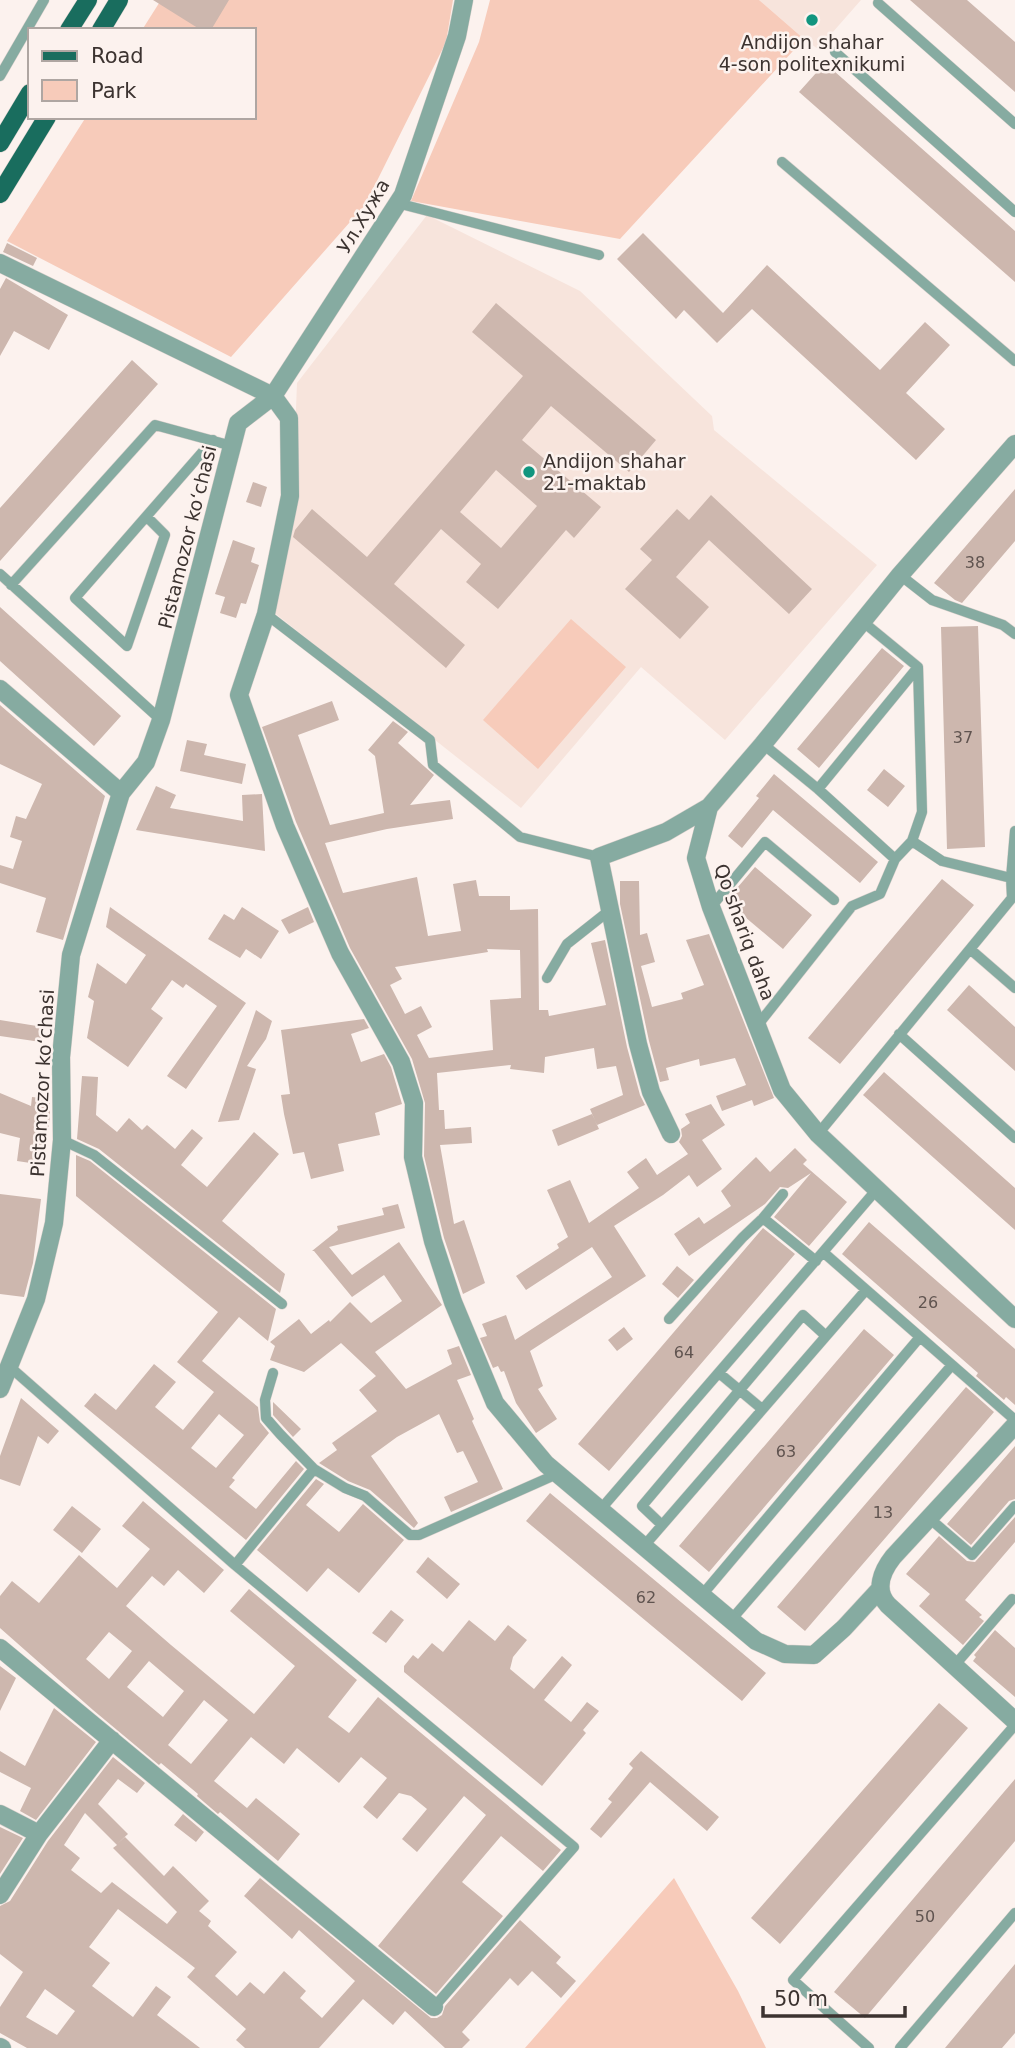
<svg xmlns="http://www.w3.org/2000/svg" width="1015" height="2048" font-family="'DejaVu Sans',sans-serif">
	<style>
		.built { fill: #f7e4dc }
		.green { fill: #f7cbba }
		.building { fill: #cdb7ae; fill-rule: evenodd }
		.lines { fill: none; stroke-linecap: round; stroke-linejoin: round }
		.service-casing { stroke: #d9d0cc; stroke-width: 11 }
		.minor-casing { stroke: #d9d0cc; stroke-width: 19 }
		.primary-casing { stroke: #d9d0cc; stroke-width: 19 }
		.service { stroke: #86aba1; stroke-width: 10 }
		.minor { stroke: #86aba1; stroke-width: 18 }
		.primary { stroke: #196d5e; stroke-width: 18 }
		.poi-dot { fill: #11957f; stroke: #fcf2ee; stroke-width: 2.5 }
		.labels { text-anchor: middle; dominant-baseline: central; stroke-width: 5; stroke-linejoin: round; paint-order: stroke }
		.number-label { font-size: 16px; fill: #605450 }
		.poi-label { font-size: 19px; fill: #3c3330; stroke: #fcf2ee }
		.street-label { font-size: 19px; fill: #3c3330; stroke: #fcf2ee }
	</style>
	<rect width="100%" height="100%" fill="#fcf2ee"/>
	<path class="built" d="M759,0h102l-43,49 -14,-10z
		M427,215l153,76 132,125 2,14 163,135 -152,175 -84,-73 -120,141 -254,-201 25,-94 5,-130z"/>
	<path class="green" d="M161,0h292l-7,42 -81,163 -134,152 -224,-116 79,-124h168v-87h-112z
		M490,0h269l45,39 -184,200 -209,-38 68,-159z
		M571,619l55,48 -88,102 -55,-49z
		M674,1878l64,113 28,57h-241z"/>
	<path class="building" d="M153,0h76l-18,30h-10z
		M910,0h57l48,42v50z
		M825,63l190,168v51l-216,-190z
		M643,233l80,80 44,-48 113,105 45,-48 25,23 -44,48 39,36 -29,31 -164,-151 -35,34 -33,-33 -8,9 -59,-60z
		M7,243l30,15 -4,8 -30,-14z
		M6,278l62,37 -19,35 -35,-19 -14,25v-67z
		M496,303l160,137 -27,32 -78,-66 -29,34 79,67 -27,31 -8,-8 -68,79 -32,-27 15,-18 -40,-35 -47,55 71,61 -19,23 -153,-131 2,-7 17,-21 55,48 156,-181 -51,-44zM496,470l41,36 -36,42 -41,-36z
		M132,360l26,24 -158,177v-53z
		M253,482l14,5 -6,20 -15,-5z
		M1015,489v52l-53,62 -7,-3 -21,-17z
		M711,495l101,94 -23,25 -80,-74 -33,37 33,30 -29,32 -55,-50 27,-29 -12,-11 37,-40 12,11z
		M233,540l22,8 -4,14 8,3 -13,39 -5,-1 -5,15 -16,-5 5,-16 -10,-3z
		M0,607l121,109 -27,30 -94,-85z
		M978,626l7,221 -38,2 -6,-222z
		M882,648l22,18 -85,102 -22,-19z
		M332,701l7,19 -41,15 32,90 54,-12 -9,-57 -7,-6 25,-29 15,11 -10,11 36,32 -24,30 40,-5 3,19 -66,10 -62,14 18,50 74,-16 11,59 33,-5 -8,-47 23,-4 3,16h31v14l28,-1 1,101h9l1,6 57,-11 -15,-62 14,-3 22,107 13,48 5,10 -48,20 -7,-16 33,-14 -7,-29 -19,3 -3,-21 -49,9 -1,16 -34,-4 1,-4 -74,8 2,37h5l1,19 26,-2 1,16 -32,2 14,79 10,-4 21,63 -22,11 -19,-56 -20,-82 1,-53 -13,-44 -62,-111 -54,-126 -34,-95zM487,949l33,1 1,48 -31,2 3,50 -64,8 -12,-23 15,-8 -11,-21 -16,8 -15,-29 12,-6 -7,-12 93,-15z
		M0,705l105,91 -42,144 -27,-8 10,-34 -46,-15v-18l13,4 9,-28 -12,-4 6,-21 10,3 16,-35 -42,-20z
		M187,740l20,4 -3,11 42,9 -4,20 -62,-13z
		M884,769l21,17 -17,21 -21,-17z
		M774,774l104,88 -18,21 -87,-73 -31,38 -14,-12 31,-38 -3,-2z
		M156,786l20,9 -6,13 73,13 -1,-26 20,-1 3,57 -129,-21z
		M755,867l57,48 -29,34 -57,-48z
		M942,879l32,26 -134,159 -32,-26z
		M620,881h19l1,54 7,-2 8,29 -14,4 11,41 31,-8 -2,-6 23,-8 -18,-45 23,-6 65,164 -20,8 -2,-6 -30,11 -6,-15 30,-11 -11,-27 -35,8 -1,-7 -33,9 3,12 -9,2 -11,-41 -29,-137z
		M110,907l136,96 -60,86 -19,-13 50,-70 -31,-22 -3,4 -11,-8 -21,29 12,9 -35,49 -41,-29 7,-37 -6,-4 9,-34 29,21 20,-29 -40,-28z
		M242,907l37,24 -18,28 -15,-10 -6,9 -32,-19 16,-25 10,6z
		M308,907l6,15 -25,12 -8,-14z
		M969,985l46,42v44l-68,-61z
		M256,1010l16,11 -6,18 -19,27 9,3 -17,51 -21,2z
		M364,1019l5,9 -18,6 10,28 23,-8 7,13 11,37 -27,9 5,22 -42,9 6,27 -33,8 -7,-27 -11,2 -9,-40 -3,-19 9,-1 -9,-64z
		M0,1020l43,7 -2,15 -41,-6z
		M884,1072l131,116v42l-152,-135z
		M82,1076l16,1 -2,38 21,17 12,-14 13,12 5,-5 28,24 17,-20 11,9 -22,27 26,22 47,-55 25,22 -57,67 63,53 -5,19 -181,-144 -22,-10z
		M0,1093l31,13 1,-9 18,2v17l-6,49 -27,-4 3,-23 -20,-5z
		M711,1104l14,21 -23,15 20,29 -25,18 -8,-12 -26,20 -49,31 32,50 -116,75 13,35 -5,3 19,30 -21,14 -20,-30 -12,-32 -3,1 -3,-6 -5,2 -13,-30 7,-2 -5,-12 24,-9 9,25 97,-63 -20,-30 -66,43 -10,-14 43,-28 -2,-4 11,-7 -21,-47 23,-10 19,43 50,-35 -12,-16 19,-14 11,17 31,-21 -9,-12 3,-6 -1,-7 9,-6 -5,-9z
		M592,1114l7,15 -41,17 -6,-16z
		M795,1148l12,12 -4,4 44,38 -38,44 -35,-29 37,-44 -23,15 -8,-1 -15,17 -76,52 -15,-22 25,-17 5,7 27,-18 -10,-15 35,-34 14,15z
		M76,1155l14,6 186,148 -8,32 -29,-24 -37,44 56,46 2,15 9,11 -37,45 3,2 -6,7 27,22 40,-48 8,8 -58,71 -162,-134 11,-13 21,17 38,-46 22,18 -21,25 28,23 31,-38 -37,-30 41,-50 -142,-116zM219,1414l25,21 -28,33 -25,-20z
		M0,1194l41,5 -8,64 -9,34 -24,-3z
		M398,1204l7,24 -76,19 23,28 47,-33 43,63 -67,47 31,37 46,-25 -5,-14 12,-4 12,29 -14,5 17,39 -2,2 31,68 -52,23 -7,-15 34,-15 -15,-31 -6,2 -18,-39 -42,23 -26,19 47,67 -4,5 -44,-38 -22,-9 -29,-18 18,-13 -5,-7 45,-32 -18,-21 17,-14 -35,-33 -37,29 -34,-12 5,-14 -5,-4 29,-23 12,15 18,-14 1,2 20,-20 21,21 31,-22 -18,-26 -32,22 -38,-46h-2l26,-21 -1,-4 47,-11 -2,-7z
		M869,1222l146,127v56l-9,-8 -2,3 -28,-24 2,-3 -136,-119z
		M763,1228l32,26 -186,217 -31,-27z
		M677,1266l17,14 -16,18 -16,-14z
		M624,1327l9,12 -16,12 -9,-11z
		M864,1329l30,26 -185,217 -30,-26z
		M966,1387l28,25 -189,219 -28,-24z
		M21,1398l38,33 -11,13 -10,-8 -18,50 -20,-7v-23z
		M273,1402l28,27 -8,8 -20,-22z
		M1015,1446v53l-6,2 -38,44 -24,-21z
		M316,1479l8,5 -18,21 33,27 24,-28 41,36 -45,53 -31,-25 -21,24 -50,-42z
		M550,1493l216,180 -24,28 -216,-180z
		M143,1501l81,69 -20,23 -26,-23 -14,16 -12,-10 -26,30 45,39 83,69 41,-48 -65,-55 19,-22 108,91 -29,37 21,16 29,-36 183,153 -18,21 -42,-35 -39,46 41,34 -67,78 -58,-48 108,-131 -22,-19 -47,56 -15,-13 25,-30 -16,-13 -12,-3 -22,26 -14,-12 24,-29 -26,-21 -22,26 -42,-35 -13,16 -33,-27 -37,44 33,27 9,-10 44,36 -22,27 -58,-49 -2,2 -21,-18 1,-2 -37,-31 -2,2 -66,-55 -93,-82v-32l12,-15 27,22 40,-48 38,33 33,-39 -28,-23zM109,1632l23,19 -23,28 -23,-20zM149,1661l35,30 -21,26 -36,-30zM204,1700l24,20 -37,44 -23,-19z
		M72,1506l29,23 -19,24 -29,-23z
		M1015,1517v25l-50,58 17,15 -3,2 5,4 -21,24 -44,-39 11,-12 -24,-20 33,-38 28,25 8,1z
		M428,1557l32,27 -13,15 -31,-27z
		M391,1610l13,10 -18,23 -14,-10z
		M469,1620l26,21 13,-16 19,15 -14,17 -3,12 24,20 28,-33 10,9 -28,35 27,22 16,-20 12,9 -16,19 3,3 -44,53 -138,-114v-6l9,-11 5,4 14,-16 11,9z
		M995,1630l20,18v49l-42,-36 3,-4 -2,-2z
		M0,1666l16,12 -16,33z
		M939,1703l29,25 -188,216 -29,-26z
		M54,1708l42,34 -60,78 -16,-9 11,-23 -31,-16v-21l25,15z
		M641,1751l78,66 -12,14 -57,-49 -49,56 -11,-9 22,-27 -4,-3 25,-31 -4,-4z
		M113,1757l32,26 -8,10 -19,-14 -20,25 30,30 -11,10 8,-7 39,39 9,-10 36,35 -10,10 12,10 -3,5 29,26 -22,24 22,20 13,-14 14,12 20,-23 22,20 -6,7 22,20 33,-37 -56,-51 -7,9 -48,-43 16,-18 171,140h6l5,-3 3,-9 75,-86 41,37 -5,6 20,18 -15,17 -29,-27 -14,15 -8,-8 -48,54 8,8 -8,8h-17l-40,-37 -12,14 -30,-26 -44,49h-74l-9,-8 10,-11 -59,-52 8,-9 -77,-59 -29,38 21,16 -18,23 41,31 23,-31 15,11 -14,18 43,33h-173l-27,-15v-26l23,-35 -23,-18v-48l10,-5 38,-60zM85,1813l32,32 -4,3 64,64 -10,12 -55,-42 -11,11 -30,-23 9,-12 -16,-13zM45,1989l30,22 -18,24 -31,-18z
		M1015,1779v62l-150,177 -31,-26z
		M183,1814l21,18 -8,10 -22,-17z
		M0,1827l23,11 -23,36z
		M1015,1964v69l-13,15h-57z"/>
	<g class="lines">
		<defs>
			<path id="service" d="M878,3l137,121
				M835,52l180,160
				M0,76l44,-76
				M782,162l233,199
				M397,203l202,52
				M147,517l18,18 -38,111 -52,-48 138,-158
				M0,574l161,146
				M900,575l32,25 71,25 12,9
				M11,585l144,-160 77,21
				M266,614l164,126 3,25 87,72 79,20
				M862,621l56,46 4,145 -10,29 30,20 69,17
				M763,744l55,45 100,-122
				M818,789l77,70 17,-18
				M711,907l54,-65 69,58
				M970,949l45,39
				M547,978l20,-34 43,-34
				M757,1026l95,-120 28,-12 15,-35
				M899,1034l116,104
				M818,1134l194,-236 -1,-20 4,-47
				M62,1140l32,15 188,149
				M878,1188l-55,64 192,168
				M763,1218l53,43
				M669,1319l74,-82 20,-19 20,-24
				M10,1367l225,198 339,282 -140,160
				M273,1373l-8,27 1,18 14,16 34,35 31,19 20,8 45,39h9l138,-61
				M719,1373l43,36
				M600,1510l223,-258
				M929,1518l43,37 43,-49
				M662,1525l-20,-19 161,-191 23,21
				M644,1546l222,-256
				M235,1565l79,-96
				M702,1595l218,-258
				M731,1620l221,-255
				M954,1666l58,-67
				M869,2048l-76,-68 222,-255
				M900,2048l115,-135"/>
			<path id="minor" d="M0,263l273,133 16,22 1,78 -24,118 -27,81 46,131 55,127 61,109 13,41 -1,54 20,84 20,61 42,101 51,61 210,177 29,13 29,1 30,-27 36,-39
				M1015,444l-115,131 -137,169 -54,63 -13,51 15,49 71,183 36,44 197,185
				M0,689l121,104
				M671,1134l-20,-42 -13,-48 -39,-187 67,-25 43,-25
				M0,1389l36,-90 18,-76 8,-83 -1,-83 10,-102 50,-162 25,-31 15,-42 77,-297 35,-27 130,-201 54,-159 7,-36
				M1015,1425l-122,132c-11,14 -19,33 -5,48l127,116
				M0,1648l434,359
				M0,1814l39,20
				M0,1895l39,-61 73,-94
				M0,2047l2,1"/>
			<path id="primary" d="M69,30l19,-30
				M101,30l18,-30
				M0,143l30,-50
				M0,194l47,-77"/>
		</defs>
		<use href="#service" class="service-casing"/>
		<use href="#minor" class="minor-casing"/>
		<use href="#primary" class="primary-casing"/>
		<use href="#service" class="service"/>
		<use href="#minor" class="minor"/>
		<use href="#primary" class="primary"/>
	</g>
	<g class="poi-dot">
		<circle cx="812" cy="20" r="7"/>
		<circle cx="529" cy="472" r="7"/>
	</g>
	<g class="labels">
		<g class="number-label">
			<text x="975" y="562">38</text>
			<text x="963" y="737">37</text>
			<text x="928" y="1302">26</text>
			<text x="684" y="1352">64</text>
			<text x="786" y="1451">63</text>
			<text x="883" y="1512">13</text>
			<text x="646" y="1597">62</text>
			<text x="925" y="1916">50</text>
		</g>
		<g class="poi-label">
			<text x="812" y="42">Andijon shahar<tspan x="812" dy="22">4-son politexnikumi</tspan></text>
			<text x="543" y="461" text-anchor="start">Andijon shahar<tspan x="543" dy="22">21-maktab</tspan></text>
		</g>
		<g class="street-label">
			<text transform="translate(363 216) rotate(-59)">Ул.Хужа</text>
			<text transform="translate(187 537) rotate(-76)">Pistamozor koʻchasi</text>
			<text transform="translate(745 932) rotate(70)">Qo'shariq daha</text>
			<text transform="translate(42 1083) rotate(-87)">Pistamozor koʻchasi</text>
		</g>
	</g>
	<rect x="28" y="28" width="228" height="91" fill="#fcf2ee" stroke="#afa6a2" stroke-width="2"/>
	<rect x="42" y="51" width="35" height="10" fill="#196d5e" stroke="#afa6a2" stroke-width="2"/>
	<text x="91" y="63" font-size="21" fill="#3c3330">Road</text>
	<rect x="42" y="80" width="35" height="21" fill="#f7cbba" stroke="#afa6a2" stroke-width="2"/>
	<text x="91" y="98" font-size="21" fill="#3c3330">Park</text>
	<path d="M763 2006v10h142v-10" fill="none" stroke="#3c3330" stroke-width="3.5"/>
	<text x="774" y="2006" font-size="21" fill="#3c3330" stroke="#fcf2ee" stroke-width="5" paint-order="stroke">50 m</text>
</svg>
